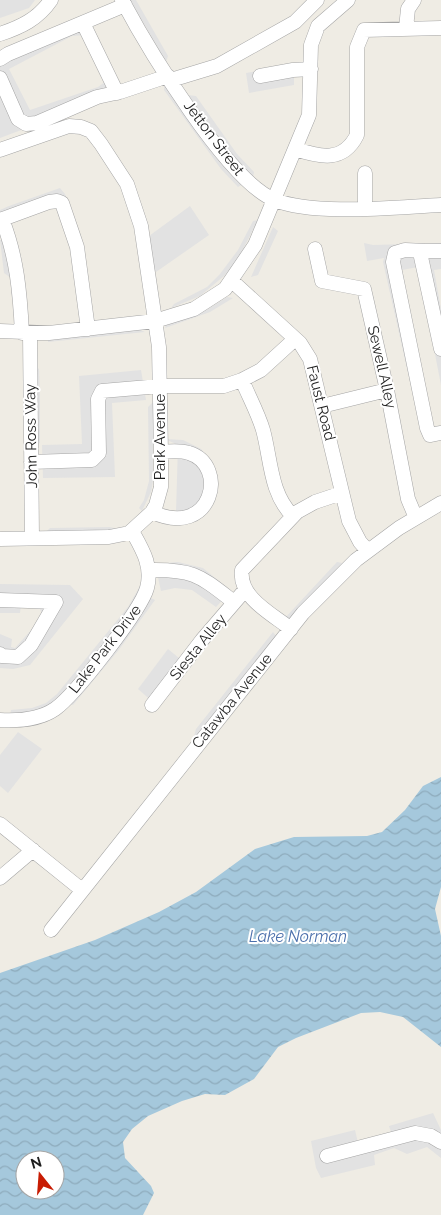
<svg xmlns="http://www.w3.org/2000/svg" width="441" height="1215" font-family="Raleway,sans-serif">
	<style>
		.parking { fill: #e2e2e2 }
		.water { fill: url(#water-waves); fill-rule: evenodd }
		.lines { fill: none; stroke-linecap: round; stroke-linejoin: round }
		.minor-casing { stroke: #a5a5a5; stroke-width: 15 }
		.minor { stroke: #fff; stroke-width: 14 }
		.labels { text-anchor: middle; dominant-baseline: central; stroke-width: 4; stroke-linejoin: round; paint-order: stroke }
		.street-label { font-size: 15px; fill: #1e1e1e; stroke: #fff }
		.water-label { font-size: 16px; font-style: italic; fill: #4c70ac; stroke: #fff }
	</style>
	<defs>
		<pattern id="water-waves" width="16" height="10" patternUnits="userSpaceOnUse" patternTransform="scale(1.25)"><rect width="16" height="10" fill="#a5c8dc"/><path d="M0 5q4-4 8 0t8 0" fill="none" stroke="#8eabbc"/></pattern>
	</defs>
	<rect width="100%" height="100%" fill="#efece4"/>
	<path class="parking" d="M0,0h35l-6,8 -29,10z
		M130,0h6l32,56 -2,6z
		M93,22v10l-8,3 -13,1 -63,33 21,41 68,-23 8,-6 8,14 -114,43v-86z
		M294,64v21l-45,8 -3,-20z
		M165,80l60,87 18,17 -5,3 -17,-18 -57,-79z
		M188,95l8,1 41,58 17,18 -1,5 -19,-19z
		M60,188l5,6 15,39 9,65 -24,-91 -5,-13 -60,20v-4l9,-4z
		M190,206l19,29 -53,37 -4,-7 -3,-29z
		M258,220l-21,41 -13,15 -24,20 -29,12 3,-4 33,-17 13,-13 18,-24 15,-29z
		M273,227l5,4 -20,44 -7,2z
		M0,240h8l10,59 -7,-5 3,-14 -10,-7z
		M364,243l9,2 68,-2v26l-7,1 7,39v76l-23,-118 -16,3 30,156 -10,9 -39,-173 1,-4 -17,3z
		M227,297l6,1 -23,14 -45,16 2,-5 41,-14z
		M138,329l7,3 -97,10v-3z
		M34,365l5,4 1,25v49l-5,2z
		M141,370l5,30 -34,3 3,74 -72,1 -1,-33 40,-1 -3,-68z
		M153,402v79l-2,11 -9,19 -3,-3 5,-8 5,-19 -1,-74z
		M165,439l18,1 18,9 12,15 5,21 -6,20 -14,13 -19,8 -3,-14 2,-67z
		M110,527l7,2 -7,2 -64,1 4,-4z
		M178,562l25,6 28,23 -15,16 -24,-17 -17,-2 -14,3 -6,-27z
		M337,562l5,1 -50,55 -8,1z
		M0,584l70,1 13,14 -53,66 -17,4 -13,-1v-34l12,5 -1,8 4,1 26,-29 1,-5 -2,-5h-4l-2,-5h-13l-1,9h-20z
		M144,584l-28,47 -61,71 -16,9 -29,5 1,-6 21,-2 14,-5 11,-9 71,-87 12,-21z
		M149,597l6,3 -37,51 -45,54 -7,-1z
		M273,632l3,4 -83,104 3,-11z
		M168,649l17,14 -31,40 -16,-14z
		M18,732l24,17 -34,44 -8,-7v-31z
		M433,1113l8,17v28l-14,-11 -20,7 -13,-6 -20,7 1,10 -54,13 -5,-10 -5,-27 44,-11 3,13 29,-6 4,-5 -2,-6z"/>
	<path class="water" d="M441,777v110l-6,22 6,27v111l-38,-30 -23,-5 -19,1 -65,25 -18,9 -24,32 -29,16 -20,-1 -23,7 -34,15 -16,13 -9,13 2,16 26,28 3,7 -11,22h-143v-242l95,-33 64,-28 37,-20 59,-43 39,-12 73,-1 15,-4 23,-22 18,-24zM25,1160h30v30h-30z"/>
	<g class="lines">
		<defs>
			<path id="minor" d="M122,0c25,47 106,182 153,200 39,16 122,7 166,5
				M83,23l34,70
				M406,28l2,-19 6,-9
				M0,34c21,-7 38,-15 51,-34
				M0,59l8,-5 117,-49
				M260,76l33,-6 18,-1
				M0,78l18,41 8,5 11,-1 60,-26 23,-5 48,-16
				M171,80l46,-14 78,-44 22,-22
				M295,149c25,8 48,14 62,-14v-88l7,-17 77,-2
				M0,150l69,-24 12,1 10,4 10,13 26,40 14,42 18,121 2,105v35l-5,18 -4,7 -23,21 -20,4 -109,2
				M365,207v-34
				M2,219c15,38 18,74 20,114
				M0,220l49,-18 8,-1 5,2 15,44 11,82
				M315,249l7,32 42,8 23,101 21,109 8,19
				M425,251l-20,-1 -10,3 -2,9 34,166 3,7 11,-2
				M441,251h-16l-4,6 20,92
				M232,281l68,62 10,16 39,162 11,21 8,9
				M0,331l49,2 106,-12 39,-12 31,-20 30,-44 54,-130 2,-70 7,-19 30,-26
				M30,333l2,205
				M242,380c7,17 16,33 21,50 8,29 7,64 30,86
				M322,406l65,-16
				M31,462l61,-2 7,-7 -1,-54 4,-8 58,-5h64l18,-6 19,-10 34,-31
				M152,512c61,28 77,-47 37,-59 -9,-3 -19,-2 -28,-1
				M149,570c45,-1 51,6 85,32
				M0,600l56,2 -25,43 -13,12 -16,-1 -2,-2
				M291,629c-19,-15 -53,-32 -49,-59l55,-58 18,-10 27,-9
				M152,705l50,-65 43,-50
				M0,720c19,1 39,0 55,-11 20,-14 86,-99 92,-121 6,-22 -5,-39 -15,-57
				M0,824l82,66
				M0,878l33,-28
				M51,930l252,-317 53,-53 43,-32 42,-25
				M327,1156l88,-23 16,3 10,6"/>
		</defs>
		<use href="#minor" class="minor-casing"/>
		<use href="#minor" class="minor"/>
	</g>
	<g class="labels">
		<g class="street-label">
			<text transform="translate(214 138) rotate(53)">Jetton Street</text>
			<text transform="translate(382 367) rotate(77)">Sewell Alley</text>
			<text transform="translate(321 403) rotate(76)">Faust Road</text>
			<text transform="translate(31 436) rotate(-91)">John Ross Way</text>
			<text transform="translate(160 437) rotate(-90)">Park Avenue</text>
			<text transform="translate(198 647) rotate(-51)">Siesta Alley</text>
			<text transform="translate(105 649) rotate(-52)">Lake Park Drive</text>
			<text transform="translate(232 701) rotate(-51)">Catawba Avenue</text>
		</g>
		<g class="water-label">
			<text x="298" y="936">Lake Norman</text>
		</g>
	</g>
	<g transform="translate(40 1175) rotate(343)"><circle r="24" fill="#ffffff" stroke="#a5a5a5"/>
	<path d="M0-4L9 19L0 12L-9 19Z" fill="#c81c03"/>
	<text y="-8" font-size="14" font-weight="bold" text-anchor="middle" fill="#1e1e1e">N</text>
	</g>
</svg>
